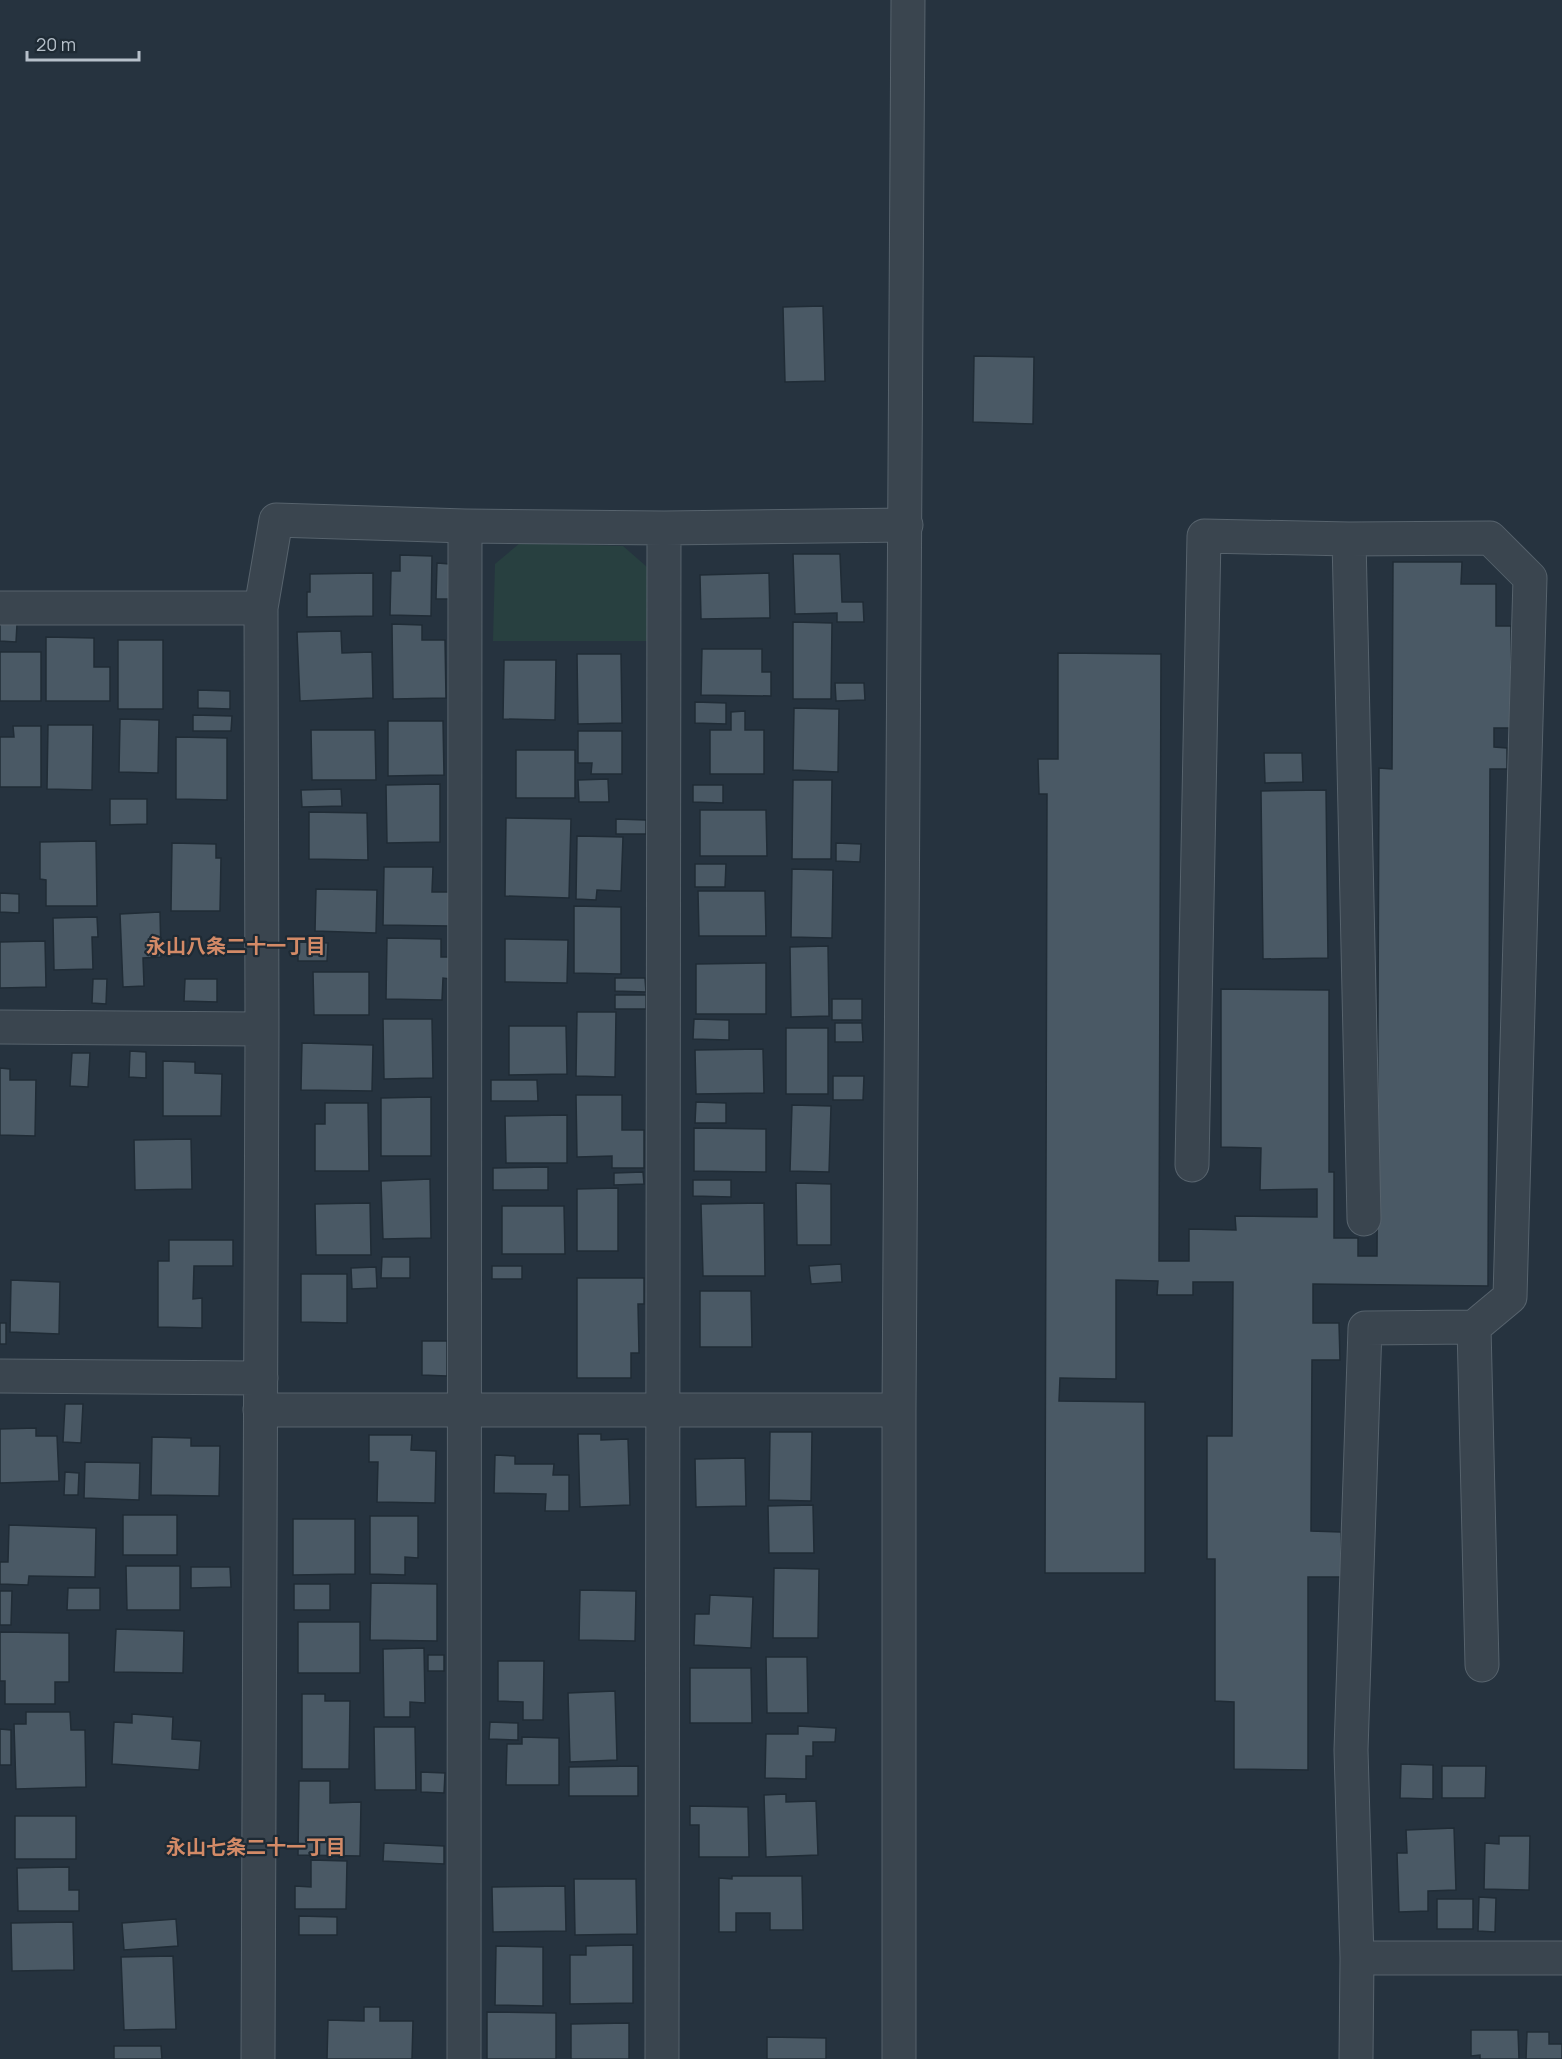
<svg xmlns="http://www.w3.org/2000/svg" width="1562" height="2059" font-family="Manrope,'Noto Sans JP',sans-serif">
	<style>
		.green { fill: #284040 }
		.building { fill: #4a5965; stroke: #202c36; stroke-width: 1.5 }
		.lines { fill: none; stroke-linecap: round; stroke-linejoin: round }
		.minor-casing { stroke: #57636d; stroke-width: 35 }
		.minor { stroke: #3a454f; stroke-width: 33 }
		.labels { text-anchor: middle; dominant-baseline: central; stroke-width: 4.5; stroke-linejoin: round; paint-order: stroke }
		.neighbourhood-label { font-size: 20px; font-weight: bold; fill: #d38a67; stroke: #1e2a34 }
	</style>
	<rect width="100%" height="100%" fill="#26333f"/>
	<path class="green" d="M520,543l103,3 24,21v74h-154l2,-77z"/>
	<path class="building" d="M823,306l2,75 -40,1 -2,-75z
		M974,356l60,1 -1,67 -60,-2z
		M793,554h47l2,48h21l1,20h-27v-9l-42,1z
		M400,555l32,1 -1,60 -41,-1 1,-44h9z
		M1393,562h69l-1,22h35v42h15v102h-17v19l13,1v21h-17l-2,517 -175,-2v39h26l1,37h-28l-1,171 30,1v45h-33v193l-74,-1v-67l-19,-1v-142h-8v-123h25l1,-154h-40v13h-36l1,-14 -42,-1v99l-56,-1 -1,23 86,1v171h-100l2,-779h-8l-1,-35h20v-106l103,1 -2,607h30v-32l47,1 -1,-14 82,1v-28l-57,1 1,-42 -40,-1v-158l108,1v182h5v66h24v18h19l2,-488 13,1z
		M437,563l13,1v35h-14z
		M373,573v43l-66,1v-25h3v-18z
		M769,573l1,45 -69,1 -1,-44z
		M793,622l39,1 -1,76h-38z
		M0,623l17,1 -1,18 -16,-1z
		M392,624l30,1v15h23l1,58 -53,1z
		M341,631l1,22 30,-1 1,46 -73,3 -3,-69z
		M46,637l48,1v29h16v34h-64z
		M118,640h45v69h-45z
		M702,649h60v23h9v24l-70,-1z
		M0,652h41v49h-41z
		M577,654h44l1,69 -44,1z
		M504,660h52l-1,60 -52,-1z
		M835,683h29l1,17 -29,1z
		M198,690l32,1v18l-32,-1z
		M695,702l31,1v21l-31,-1z
		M794,708l45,1 -1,63 -45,-2z
		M745,711v19h19v44h-54v-44h21v-18z
		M193,715l39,1 -1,15h-38z
		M120,719l39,1 -1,53 -39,-1z
		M388,721h55l1,54 -56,1z
		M48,725h45l-1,65 -45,-1z
		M13,726h28v61h-41v-50h14z
		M311,730h64l1,50h-64z
		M578,731h44v43h-31l1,-11h-14z
		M176,737l51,1v62l-51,-1z
		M516,750h59v48h-59z
		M1264,753h38l1,29 -38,1z
		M608,779l1,23h-30l-1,-22z
		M793,780h39l-1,79h-39z
		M440,784v58l-53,1 -1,-58z
		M693,785h30v18l-30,-1z
		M341,789l1,17 -40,1 -1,-17z
		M1326,790l2,168 -65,1 -2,-168z
		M110,799h37v25l-37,1z
		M700,810h66l1,46h-67z
		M309,812l58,1 1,47 -59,-1z
		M506,818l65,1 -2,79 -64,-2z
		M616,819l30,1v14h-30z
		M577,836l46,1 -2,54 -24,-1 -1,10 -20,-1z
		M96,841l1,65h-51v-26l-6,-1v-37z
		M172,843l44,1v14h5l-1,53h-49z
		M836,843l25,1 -1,18 -24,-1z
		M695,864h31l-1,23h-30z
		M384,867h49l-1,25h18l-1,34 -66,-1z
		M792,869l41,1 -1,68 -41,-1z
		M316,889l61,1 -1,43 -61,-2z
		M698,891h67l1,45h-67z
		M0,893l19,1v19l-19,-1z
		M574,906l47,1v67l-47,-1z
		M160,912l1,45 -18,1 1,28 -21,1 -3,-73z
		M97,917l1,20h-6l1,32 -39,1 -1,-52z
		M387,938l54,1v18h10v22l-8,-1 -1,22 -56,-1z
		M505,939l63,1 -1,43 -62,-1z
		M45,941l1,46 -46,1v-46z
		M298,942l30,1 -1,18h-29z
		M828,946l1,70 -38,1 -1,-70z
		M766,963v51h-70v-50z
		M313,972h56v43h-55z
		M615,978h30l1,14 -31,-1z
		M93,979h14l-1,25 -14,-1z
		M185,979h32v23l-33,-1z
		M615,995h31v14h-31z
		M832,999h30v21h-30z
		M577,1012h39l-1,65 -39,-1z
		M383,1019h49l1,59 -49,1z
		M694,1019l35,1v20l-36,-1z
		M835,1023h27l1,19h-28z
		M509,1026h57l1,48 -58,1z
		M786,1028h42v66h-42z
		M302,1043l71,2 -1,46 -71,-1z
		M763,1049l1,44 -68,1 -1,-44z
		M130,1051l16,1v26l-17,-1z
		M72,1053h18l-2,34 -18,-1z
		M163,1061l32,1v11l27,1 -1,42h-58z
		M0,1068l10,1v11h26l-1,56 -35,-1z
		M833,1076h31l-1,24h-30z
		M491,1080h46l1,21h-47z
		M576,1095h46v35h22v38h-32v-12l-35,1z
		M431,1097v59h-50v-58z
		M696,1102l30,1v20h-31z
		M325,1103h43l1,68h-54v-47h10z
		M792,1105l39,1 -2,66 -39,-1z
		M567,1115v48h-61l-1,-47z
		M694,1128l72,1v43l-72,-1z
		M191,1139l1,50 -57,1 -1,-50z
		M548,1167v23h-55v-22z
		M643,1172l1,12 -30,1v-12z
		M430,1179l1,59 -48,1 -2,-58z
		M693,1180h38v17l-38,-1z
		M796,1183l35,1v61h-34z
		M618,1188v63h-41v-62z
		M370,1203l1,52h-55l-1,-51z
		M764,1203l1,73h-62l-2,-72z
		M502,1206h62l1,48h-63z
		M169,1240h64v26h-39l-1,33 9,-1v30l-44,-1v-66h11z
		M382,1257h28v21h-29z
		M841,1264l1,18 -31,2 -2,-18z
		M492,1266h30v13h-30z
		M376,1267l1,21 -25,1 -1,-21z
		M301,1274h46v49l-46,-1z
		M577,1278h67v26h-6l1,49h-8v25h-54z
		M11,1280l49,2 -1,52 -49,-2z
		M700,1291h51l1,56h-52z
		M0,1323h6v21h-6z
		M422,1341h25v35l-25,-1z
		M65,1404h18l-2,39 -18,-1z
		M36,1428v8h21l2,45 -59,2v-54z
		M770,1432h42l-1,69 -42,-1z
		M578,1434h23v6l27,-1 2,66 -50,2z
		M369,1435h43l-1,15 25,1 -1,52 -58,-1 1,-40h-9z
		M152,1437l39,1v8h29l-1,50 -68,-1z
		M495,1455l20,1v8h39l-1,11h16v36h-24l1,-17 -52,-1z
		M745,1458l1,48 -50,1 -1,-48z
		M85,1462l55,1 -1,37 -55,-2z
		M65,1472l14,1 -1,22h-14z
		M813,1505l1,48h-45l-1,-47z
		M123,1515h54v40h-54z
		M370,1516h48v42l-13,-1v18l-35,-1z
		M293,1519h62v55l-62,1z
		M9,1525l87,3 -1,49 -66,-1 -1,9 -28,-1v-22h8z
		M126,1566h54v44h-53z
		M191,1567h39l1,20 -40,1z
		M774,1568l45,1 -1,69h-45z
		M371,1583l66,1v57l-67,-1z
		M294,1584h36v26h-36z
		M68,1588h32v22h-33z
		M580,1590l56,1 -1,50 -56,-1z
		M0,1591h12l-1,34h-11z
		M710,1595l43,2 -2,51 -57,-3 1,-31h14z
		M298,1622h62v51h-62z
		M116,1629l68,2 -1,42 -69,-1z
		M0,1632l69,1v49h-14v22h-50v-23h-5z
		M424,1648l1,55 -15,-1v15h-26l-1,-68z
		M428,1655h16v16h-16z
		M766,1657h41l1,56h-41z
		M498,1661h46l-1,59h-20v-18l-25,-1z
		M690,1668h61l1,55h-62z
		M615,1691l2,69 -47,2 -2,-69z
		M302,1694h23v7h25l-1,68h-47z
		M26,1712h44l1,18h14l1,57 -70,2 -2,-65h12z
		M132,1714l41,3 -1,22 29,2 -2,29 -87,-6 2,-42 18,1z
		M490,1722l28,1v17l-29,-1z
		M798,1726l38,2 -1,14h-22v14h-7v23l-41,-1 1,-44h32z
		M374,1727h41l1,63h-41z
		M0,1729l11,1v35h-11z
		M522,1737l37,1v47h-53l1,-41h15z
		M1401,1764l32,1v34l-33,-1z
		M638,1766v30h-69v-29z
		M1442,1766h44l-1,32h-43z
		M421,1772l24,1 -1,20 -23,-1z
		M299,1781h31v22l31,-1 -1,54 -62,-1z
		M786,1794v8l30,-1 2,54 -52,2 -2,-62z
		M690,1806l58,1 1,50h-50v-32h-9z
		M15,1816h61v43h-61z
		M1454,1828l2,62 -28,1v20l-29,1 -2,-59h10l-1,-23z
		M1499,1836h31l-1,54 -45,-1 1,-46 14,1z
		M384,1843l60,3v18l-61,-3z
		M311,1860l36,1 -1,48h-51v-23l16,1z
		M69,1867v23h10v21h-61l-1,-43z
		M732,1876h70l1,54h-33v-17h-34v19h-17v-54l13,1z
		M574,1879h62l1,55 -62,1z
		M565,1886l1,45 -73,1 -1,-45z
		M1479,1897l17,1 -1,34 -17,-1z
		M1437,1899h36v30h-36z
		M299,1916l38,1v18h-38z
		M176,1919l2,27 -54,4 -2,-27z
		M73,1922l1,48 -62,1 -1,-48z
		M633,1945v58l-63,1v-49h16v-9z
		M496,1946l47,1v59l-48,-1z
		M173,1956l3,73 -52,1 -3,-73z
		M364,2007h16v14h33l-1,38h-85l1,-39 36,1z
		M487,2012l69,1v46h-69z
		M629,2023v36h-58v-35z
		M1471,2030h47l1,29h-39v-4l-9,1z
		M1527,2032h22v12h13v15h-36z
		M767,2037l59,1v21h-59z
		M114,2046h47l1,13h-48z"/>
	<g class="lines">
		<defs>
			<path id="minor" d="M0,608h261
				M0,1027l262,2
				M1192,1165l12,-629 145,3
				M1364,1219l-15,-680 141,-1 40,40 -20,719 -36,30
				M0,1376l261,2
				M260,1410h639
				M1357,1958h205
				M258,2059l4,-1030 -1,-421 15,-88 189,6 199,2 242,-3
				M464,2059l1,-1533
				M662,2059l2,-1531
				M899,2059v-649l9,-1410
				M1356,2059l1,-101 -6,-208 14,-422 109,-1 8,338"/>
		</defs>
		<use href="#minor" class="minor-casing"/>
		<use href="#minor" class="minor"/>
	</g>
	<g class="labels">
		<g class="neighbourhood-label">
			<text x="236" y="945">永山八条二十一丁目</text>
			<text x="256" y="1846">永山七条二十一丁目</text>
		</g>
	</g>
	<path d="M27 51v9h112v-9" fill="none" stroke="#b6c0ca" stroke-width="3"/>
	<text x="36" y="51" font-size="18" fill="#b6c0ca" stroke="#1e2a34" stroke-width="4.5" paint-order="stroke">20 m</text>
</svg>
